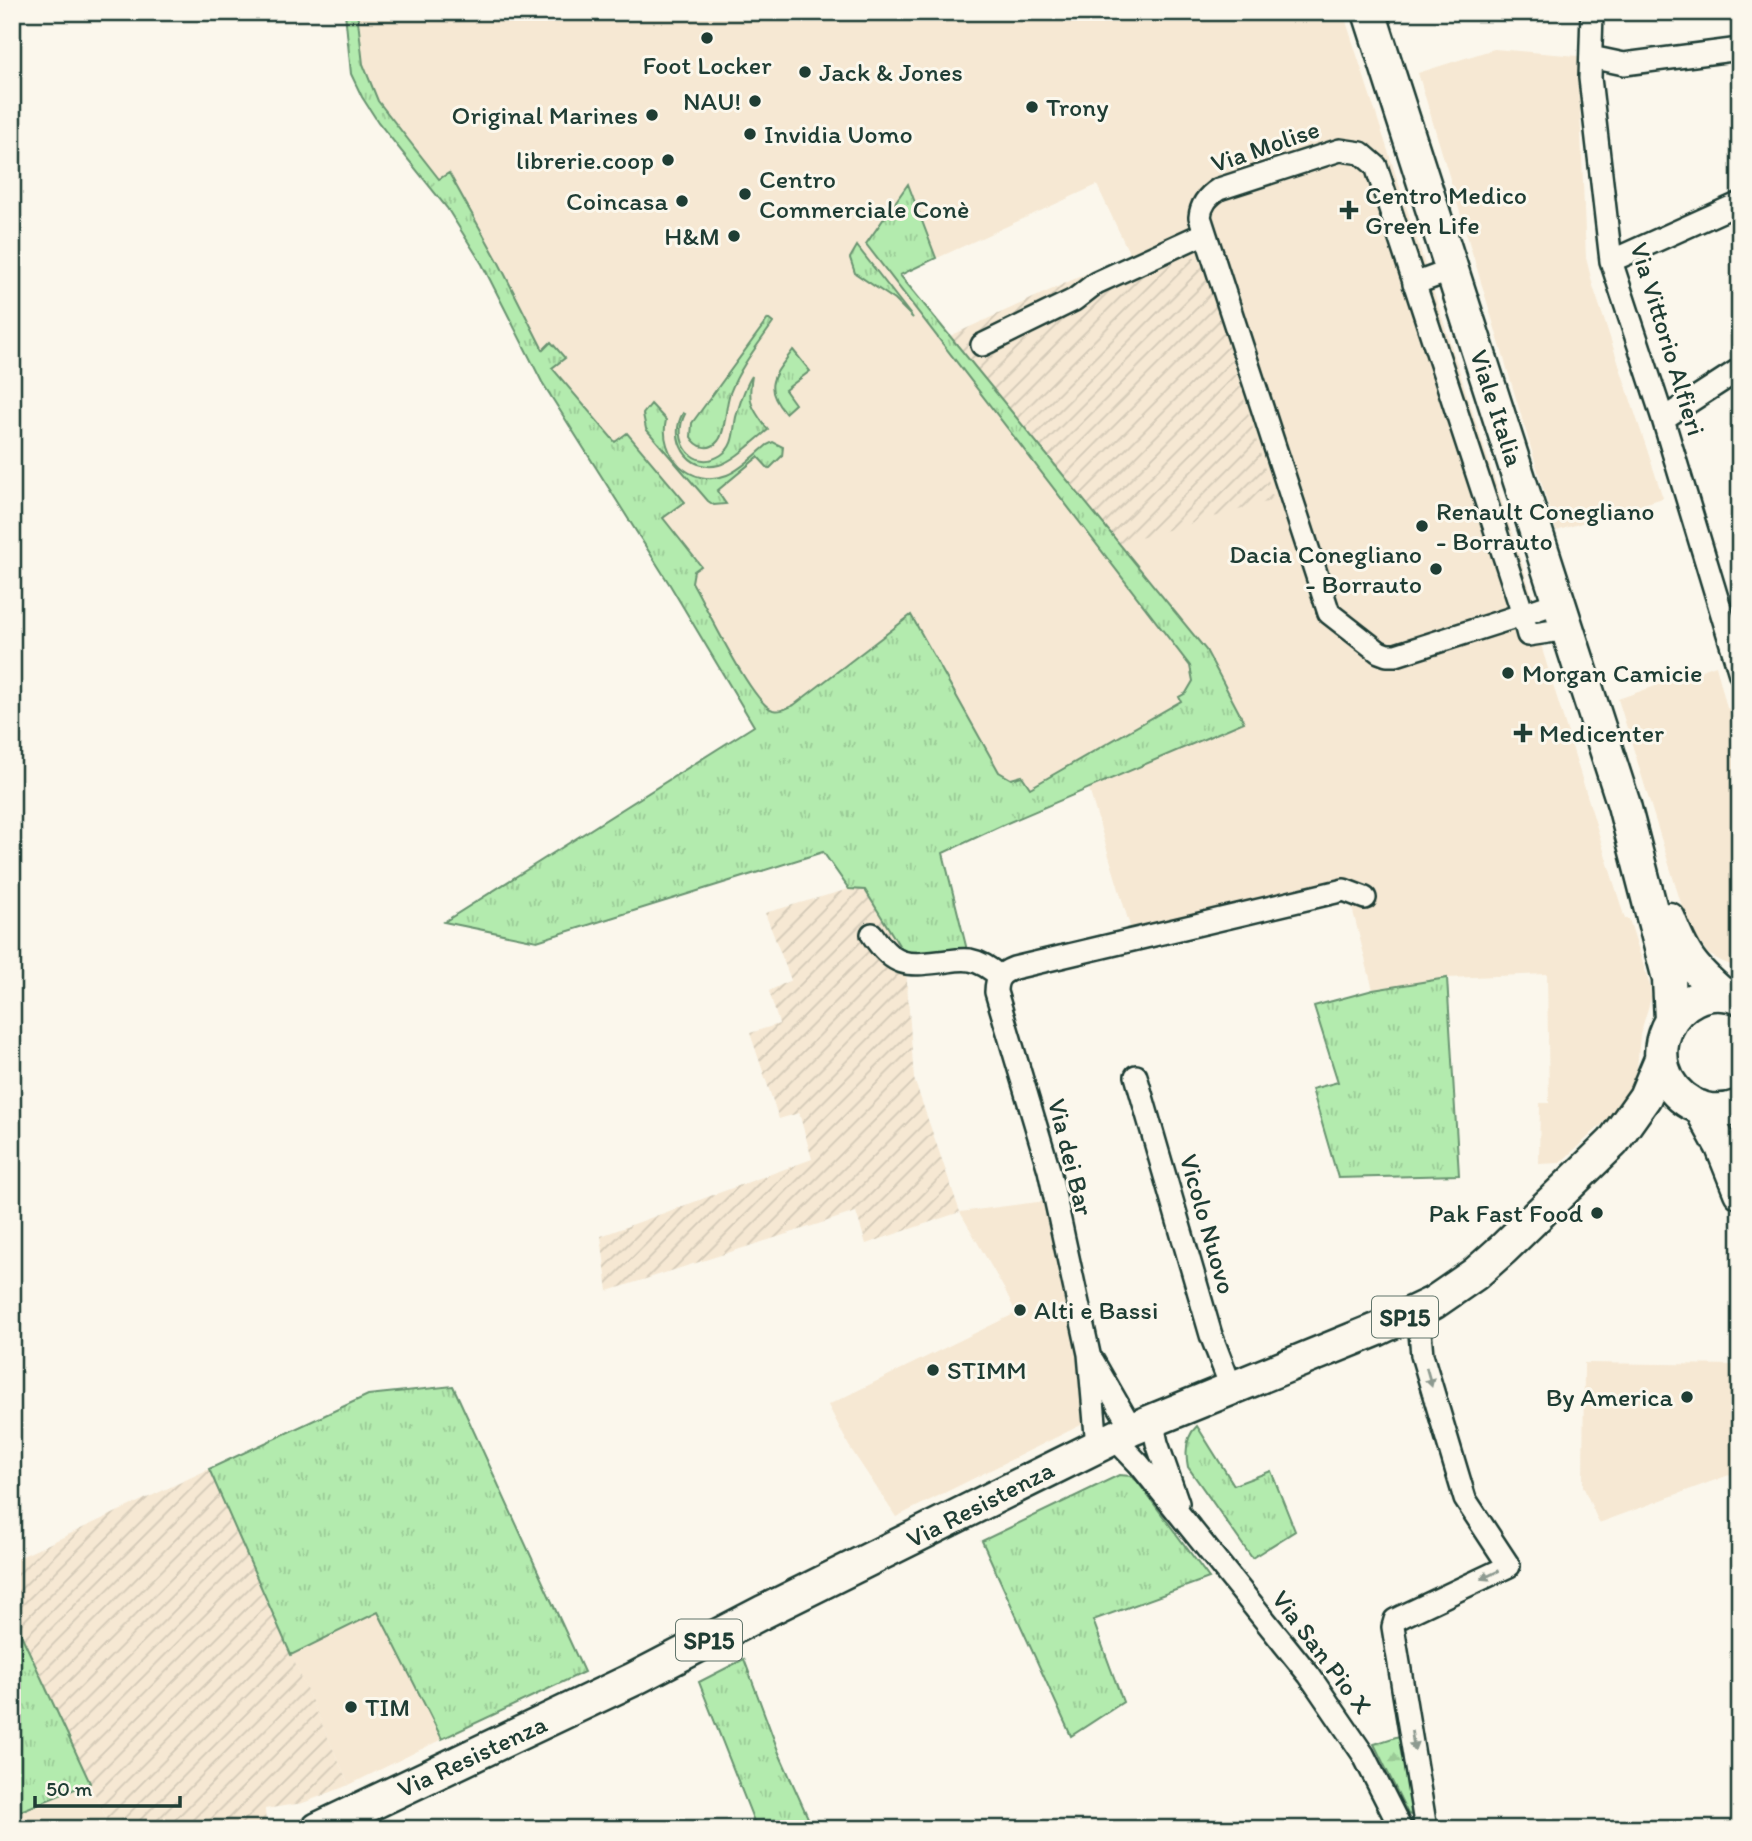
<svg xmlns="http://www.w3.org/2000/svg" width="1752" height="1841" font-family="Itim,sans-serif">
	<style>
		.built { fill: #f6e8d3; fill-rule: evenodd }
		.industrial { fill: url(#industrial-furrows) }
		.grass { fill: url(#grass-tufts); stroke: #699471; stroke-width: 2 }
		.forest { fill: url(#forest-firs); stroke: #699471; stroke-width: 2 }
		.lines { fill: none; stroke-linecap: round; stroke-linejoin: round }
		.minor-casing { stroke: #1f3d34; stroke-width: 26 }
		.primary-casing { stroke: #1f3d34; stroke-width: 37 }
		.minor { stroke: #fbf7ec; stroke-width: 21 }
		.primary { stroke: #fbf7ec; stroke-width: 32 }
		.oneway { fill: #8d9a90 }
		.poi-dot { fill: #1f3d34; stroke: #fbf7ec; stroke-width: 2.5 }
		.labels { text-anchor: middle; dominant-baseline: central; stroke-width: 6; stroke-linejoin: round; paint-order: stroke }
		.shield { fill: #fbf7ec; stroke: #61756b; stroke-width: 2 }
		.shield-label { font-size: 24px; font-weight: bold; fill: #1f3d34 }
		.poi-label { font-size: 26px; fill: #1f3d34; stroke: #fbf7ec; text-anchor: start }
		.street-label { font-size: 26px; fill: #1f3d34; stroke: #fbf7ec }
	</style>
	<defs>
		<pattern id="industrial-furrows" width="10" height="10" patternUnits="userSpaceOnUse" patternTransform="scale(1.75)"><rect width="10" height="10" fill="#f6e8d3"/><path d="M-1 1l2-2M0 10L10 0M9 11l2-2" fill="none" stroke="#d2c8b6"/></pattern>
		<pattern id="grass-tufts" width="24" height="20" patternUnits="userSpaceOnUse" patternTransform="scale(1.75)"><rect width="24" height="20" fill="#b3ebae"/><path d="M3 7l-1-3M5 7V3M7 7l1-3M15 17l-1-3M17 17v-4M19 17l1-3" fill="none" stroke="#9aca96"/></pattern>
		<pattern id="forest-firs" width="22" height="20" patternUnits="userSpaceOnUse" patternTransform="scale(1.75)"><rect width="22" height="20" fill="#b3ebae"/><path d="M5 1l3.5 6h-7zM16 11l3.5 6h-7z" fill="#9aca96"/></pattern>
	</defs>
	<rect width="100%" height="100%" fill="#fbf7ec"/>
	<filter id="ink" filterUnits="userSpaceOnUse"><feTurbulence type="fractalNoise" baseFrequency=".0143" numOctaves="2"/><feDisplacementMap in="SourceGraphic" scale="14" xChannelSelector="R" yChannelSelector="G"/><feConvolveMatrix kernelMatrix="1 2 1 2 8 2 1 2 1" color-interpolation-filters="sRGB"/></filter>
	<g filter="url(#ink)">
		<path class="built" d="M345,12h998l188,580 12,60 82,267h4l21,67 1,12 -11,37 -4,46 -11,22 -65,60 -21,1 1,-61h9l-2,-129 -100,4 -74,12 -27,-106 -214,49 -43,-144 -84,35 -251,-98 -84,-141 -128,-203 -60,-118 -35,-56 -69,-86 -16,-25 -11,-23zM1097,185l43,91 -22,268 -218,-269z
			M1494,49l84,7 8,202 7,28 70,212 -107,33 -138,-458z
			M1716,665l11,43 13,6v254l-17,-6 -15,-8 -20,-28 -70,-227z
			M1054,1200l35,203 -6,21 -187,93 -47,-71 -21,-41 188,-92 -10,-21 -46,-80z
			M1584,1363l156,2v106l-141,52 -16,-37z
			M378,1612l64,127 -93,46 -58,-130z
			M90,1783l21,46h-99v-16z"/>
		<path class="industrial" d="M1129,254l11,22 42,-21 11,1 12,10 69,234 -155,44 -169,-208z
			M849,889h15l41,66 9,124 46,133 -94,32 -10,-32 -248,79 -7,-55 211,-77 -13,-46 -20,6 -29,-86 29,-9 -10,-33 22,-11 -26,-67z
			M209,1469l140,316 -46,18 -38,6 1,17 -5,3h-150l-99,-214v-54z"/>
		<path class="grass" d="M345,12h12l6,52 15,37 61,78 10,-6 49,88 45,89 8,-8 14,16 -13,10 63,74 12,-9 58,69 -22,16 38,48 -7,5 -2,11c13,22 60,122 81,128 8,2 14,-2 21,-5l117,-90 88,157 12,7 11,-3 8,12 151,-87 -2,-4 7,-4 7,-12 -3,-15 -324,-422 42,-60 28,74 -36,17 306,375 38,72 -239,102 -62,29 24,97 -62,5 -40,-65 -16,-1 -26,-37 -286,89 -93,-19 310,-196 -84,-141 -128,-203 -60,-118 -35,-56 -69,-86 -16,-25 -11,-23z
			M857,246l56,72 -18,-18 -40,-27 -5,-15z
			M768,319l5,4c-16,23 -33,44 -43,70 -5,13 -4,39 -12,48 -9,11 -21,6 -27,-4l1,-14z
			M793,350l17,21 -25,19 10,14 -10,9c-24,-28 -10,-38 8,-63z
			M752,376c-5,27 0,32 16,54 -13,10 -34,31 -49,35 -32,8 -51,-27 -36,-52l2,1c-14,26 8,59 36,41 14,-9 12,-24 15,-38 4,-14 8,-29 16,-41z
			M651,404l15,16c-8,35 25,69 61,55 15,-6 28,-20 40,-30l6,-3 10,5 -1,9 -13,13 -11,-12 -41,34 9,13 -12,1 -6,-4 -62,-72 -3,-15z
			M1447,978l12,197 -121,3 -26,-89 26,-7 -24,-76 59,-16z
			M453,1386l131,286 -142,67 -64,-127 -87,43 -82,-186 159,-74z
			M1197,1426l37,59 37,-14 24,60 -43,27 -64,-91c-3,-15 -3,-30 9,-41z
			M1119,1475l12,1 6,5 72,97 -116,42 30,82 -52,34 -89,-195z
			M12,1615l78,168 -77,31 -1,-1z
			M744,1659l35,94 34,76h-56l-58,-147z"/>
		<path class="forest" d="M1405,1734l13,84 -10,-4 -34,-70z"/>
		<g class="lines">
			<defs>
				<path id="minor" d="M1592,12l-2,66 21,183 52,158 77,255
					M1591,57l33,7 116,-15
					M1611,261l129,-58
					M1414,284l38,-14
					M982,345l92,-45 22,-17 109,-50
					M1663,419l77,-50
					M1559,602l-50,17 -113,36h-9l-8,-3 -50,-39 -129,-396c1,-13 8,-21 19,-28l121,-39 21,3 15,13 143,436 9,33 40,-6
					M872,934c23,36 38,31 76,27 7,-1 15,-2 22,-1 11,2 21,9 29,16
					M1136,1076l75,259 20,52
					M1418,1310l4,45 43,144 44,67 -106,50 -8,4 -2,7 33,202
					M1093,1361l39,68
					M1152,1420l5,23 21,60
					M1114,1438l25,26 170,211 54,79 38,75
					M1097,1446l-8,-92 -40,-184 -53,-178c0,-14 5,-19 18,-24l330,-78 21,8"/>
				<path id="primary" d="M1369,12l255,793 45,174 2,41
					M1669,919c15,38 22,48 53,75
					M1740,998c-68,-25 -111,70 -48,106 15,8 32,8 48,2
					M1700,1107l22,40 18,45
					M318,1829l316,-150 129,-67 369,-183 246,-100 55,-26 42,-29 28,-25 110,-107 32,-45 16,-38"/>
			</defs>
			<use href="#minor" class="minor-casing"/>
			<use href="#primary" class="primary-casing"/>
			<use href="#minor" class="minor"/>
			<use href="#primary" class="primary"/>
		</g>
		<defs><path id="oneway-solid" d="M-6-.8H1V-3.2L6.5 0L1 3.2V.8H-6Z" transform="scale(1.75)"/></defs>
		<g class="oneway">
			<use href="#oneway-solid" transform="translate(1429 1377) rotate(74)"/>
			<use href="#oneway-solid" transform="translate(1490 1575) rotate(155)"/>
			<use href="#oneway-solid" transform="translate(1413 1741) rotate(81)"/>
		</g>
	</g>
	<g class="poi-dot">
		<circle cx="707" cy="38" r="7"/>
		<circle cx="805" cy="72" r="7"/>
		<circle cx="755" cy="101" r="7"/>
		<circle cx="1032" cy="107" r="7"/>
		<circle cx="652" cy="115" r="7"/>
		<circle cx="750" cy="134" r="7"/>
		<circle cx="668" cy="160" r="7"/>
		<circle cx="745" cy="194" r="7"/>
		<circle cx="682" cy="201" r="7"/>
		<path d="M1345.5 199.5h7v7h7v7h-7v7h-7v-7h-7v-7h7z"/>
		<circle cx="734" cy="236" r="7"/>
		<circle cx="1422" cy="526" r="7"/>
		<circle cx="1436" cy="569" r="7"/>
		<circle cx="1508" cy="673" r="7"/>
		<path d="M1519.5 722.5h7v7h7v7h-7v7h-7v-7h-7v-7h7z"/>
		<circle cx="1597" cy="1213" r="7"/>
		<circle cx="1020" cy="1310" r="7"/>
		<circle cx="933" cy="1370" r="7"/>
		<circle cx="1687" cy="1397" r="7"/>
		<circle cx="351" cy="1707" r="7"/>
	</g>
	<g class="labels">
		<g class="shield">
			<rect x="1372" y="1296.5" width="66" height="41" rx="5"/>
			<rect x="676" y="1619.5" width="66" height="41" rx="5"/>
		</g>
		<g class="shield-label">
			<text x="1405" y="1317">SP15</text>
			<text x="709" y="1640">SP15</text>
		</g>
		<g class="poi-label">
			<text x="707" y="65" text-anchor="middle">Foot Locker</text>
			<text x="819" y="72">Jack &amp; Jones</text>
			<text x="741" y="101" text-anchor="end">NAU!</text>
			<text x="1046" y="107">Trony</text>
			<text x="638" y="115" text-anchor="end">Original Marines</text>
			<text x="764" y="134">Invidia Uomo</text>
			<text x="654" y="160" text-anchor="end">librerie.coop</text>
			<text x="759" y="179">Centro<tspan x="759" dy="30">Commerciale Conè</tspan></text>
			<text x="1365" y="195">Centro Medico<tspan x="1365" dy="30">Green Life</tspan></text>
			<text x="668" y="201" text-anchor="end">Coincasa</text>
			<text x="720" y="236" text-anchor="end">H&amp;M</text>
			<text x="1436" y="511">Renault Conegliano<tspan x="1436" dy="30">- Borrauto</tspan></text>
			<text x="1422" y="554" text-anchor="end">Dacia Conegliano<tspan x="1422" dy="30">- Borrauto</tspan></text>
			<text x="1522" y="673">Morgan Camicie</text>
			<text x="1539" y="733">Medicenter</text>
			<text x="1583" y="1213" text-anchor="end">Pak Fast Food</text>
			<text x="1034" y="1310">Alti e Bassi</text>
			<text x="947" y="1370">STIMM</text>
			<text x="1673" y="1397" text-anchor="end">By America</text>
			<text x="365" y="1707">TIM</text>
		</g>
		<g class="street-label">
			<text transform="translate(1265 146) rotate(-19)">Via Molise</text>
			<text transform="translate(1668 339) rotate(73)">Via Vittorio Alfieri</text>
			<text transform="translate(1497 408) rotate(72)">Viale Italia</text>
			<text transform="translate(1071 1157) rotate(76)">Via dei Bar</text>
			<text transform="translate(1208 1224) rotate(74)">Vicolo Nuovo</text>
			<text transform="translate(980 1504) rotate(-27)">Via Resistenza</text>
			<text transform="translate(1322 1652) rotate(53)">Via San Pio X</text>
			<text transform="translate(472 1756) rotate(-25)">Via Resistenza</text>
		</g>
	</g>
	<rect width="1752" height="1841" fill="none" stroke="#fbf7ec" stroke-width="42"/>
	<rect x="21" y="21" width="1710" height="1799" fill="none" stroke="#1f3d34" stroke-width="2.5" filter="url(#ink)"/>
	<path d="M35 1796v10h145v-10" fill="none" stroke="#1f3d34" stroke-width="3.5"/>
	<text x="46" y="1796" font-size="21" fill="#1f3d34" stroke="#fbf7ec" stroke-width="5" paint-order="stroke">50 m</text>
</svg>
